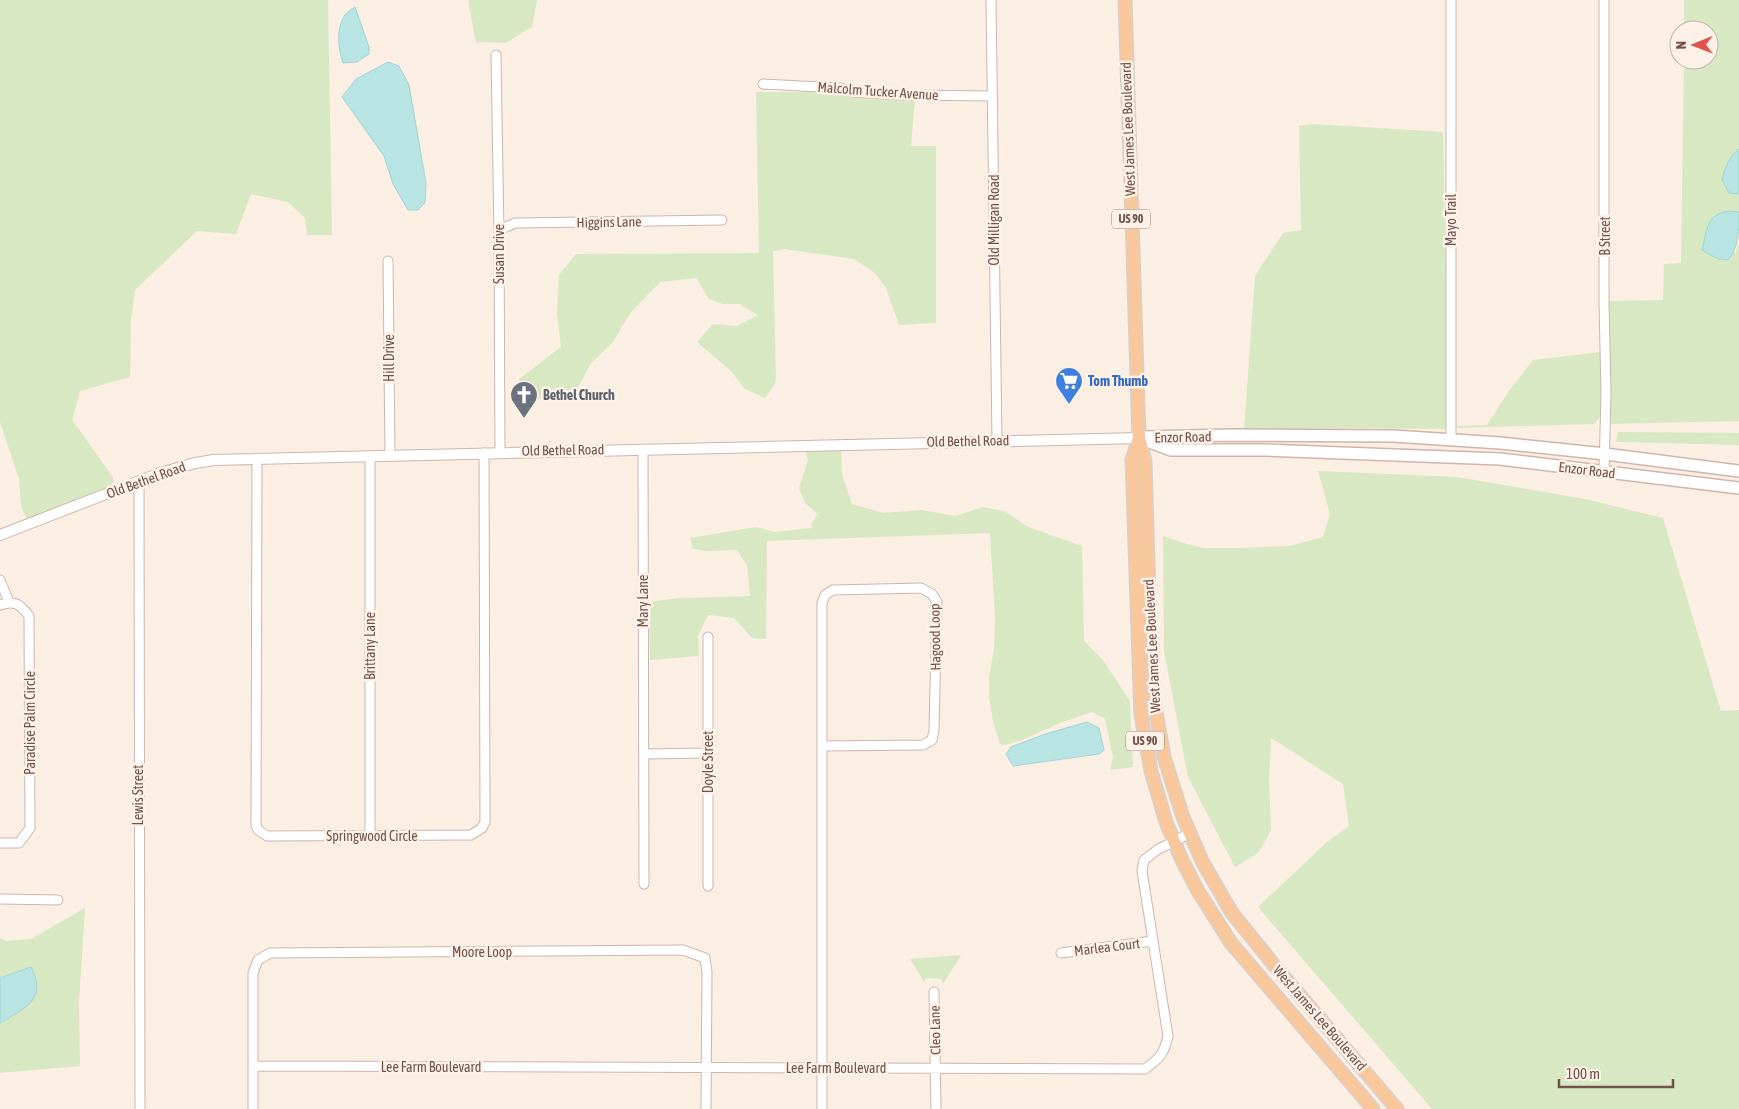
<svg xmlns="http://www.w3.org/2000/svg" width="1739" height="1109" font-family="'Asap Condensed',sans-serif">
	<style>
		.green { fill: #d7e8c2 }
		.water { fill: #b8e4e3; stroke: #9ed5d5 }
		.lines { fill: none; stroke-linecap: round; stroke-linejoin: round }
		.minor-casing { stroke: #ceb6ad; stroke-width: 11 }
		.tertiary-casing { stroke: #ceb6ad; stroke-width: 12 }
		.secondary-casing { stroke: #d1b5aa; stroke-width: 14 }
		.primary-casing { stroke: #d8cfcc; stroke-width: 15 }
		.minor { stroke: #fff; stroke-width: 9 }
		.tertiary { stroke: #fff; stroke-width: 10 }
		.secondary { stroke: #fff; stroke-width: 11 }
		.primary { stroke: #f8c79c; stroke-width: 12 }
		.labels { text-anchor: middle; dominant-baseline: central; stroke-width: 5; stroke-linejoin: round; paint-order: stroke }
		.shield { fill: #fef2e8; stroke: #9c8279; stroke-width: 1 }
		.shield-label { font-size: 12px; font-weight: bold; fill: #72524a }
		.street-label { font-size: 14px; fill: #72524a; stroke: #fef2e8 }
		.shop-label { font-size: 14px; font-weight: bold; fill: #366cbe; stroke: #fef2e8; text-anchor: start }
		.worship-label { font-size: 14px; font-weight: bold; fill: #5b616d; stroke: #fef2e8; text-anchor: start }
	</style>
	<rect width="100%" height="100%" fill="#fbeee2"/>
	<path class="green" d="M0,0h328l4,235h-25l-2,-17 -17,-16 -37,-8 -15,40 -39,-3 -62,59 -4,30 -1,57 -50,14 -8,29 41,57 1,10 -86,34 -7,-15 -2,-27 -19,-57z
		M468,0h69l-5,27 -26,16 -30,-1z
		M1684,0h55v149l-5,4 -5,40 10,1v18l-10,-1 6,43 4,-11v178l-133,3 4,-14v-18l-1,-91 54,-1 1,-36 17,-1 3,-203h25v-30h-25z
		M756,92h80l79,7 -4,47h25v177l-37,2 -13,-37 -11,-15 -21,-14 -69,-10 -12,2 3,128 -1,5 -10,14 -20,-9 -15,-19 -33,-28 16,-18 24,2 21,-11 -19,-11h-16l-14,-5 -13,-21 -36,4 -29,30 -19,31 -21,20 -15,28 -23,8 -23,-1 -11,-19 42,-32 -4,-34 2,-38 17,-21 183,-1z
		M1313,124l130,8 6,297 -104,-1 -101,2 11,-154 28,-43 18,-3 -2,-104z
		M1601,352v58l-2,9 -5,5 -137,4v-2l30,-1 22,-34 24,-31z
		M1618,432l121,1v12l-123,-3z
		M805,448l36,2 1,24 10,30 31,9 39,-3 33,6 28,-9 21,4 24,16 54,19 2,95 19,19 27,41 3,66 -23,3 3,-13 -8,-38 -13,-7 -32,11 -40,18 -16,4 -4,-1 -7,-23 -4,-25v-19l5,-27 1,-34 -5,-83 -223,8 -1,98 -14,-1 -18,-20 -26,-3 -10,21 1,20 -49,4 -1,-58 30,-4 71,-2 -3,-31 -10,-15 -30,1 -14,-2 -3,-11 66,-11 19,5 37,-4 -1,-4 7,-10 -13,-11 -6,-15 9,-28z
		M1318,471l139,6 128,22 78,19 58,193 18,-1v399h-307l-174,-202 69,-65 22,-16 -6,-42 -72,-46 -2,44 2,48 -12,22 -24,15 -47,-90 -24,-126 -1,-115 24,8 16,4h33l53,-2 34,-9 7,-23z
		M85,908l-6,95 1,63 -80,7v-50c25,-15 48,-23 31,-56l-31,11v-40l6,3 25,-2z
		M961,955l-18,29 -2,-5 -15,-1 -2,4 -14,-23z"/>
	<path class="water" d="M355,7l14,40v7l-12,8 -14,1c-5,-15 -7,-35 2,-48 2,-3 7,-6 10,-8z
		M388,62l11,4 10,19 17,98 -1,20 -7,7h-10l-15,-26 -9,-28 -42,-59 14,-18z
		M1739,149v45l-10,-1 -7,-13c3,-12 7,-24 17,-31z
		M1729,211l10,1c0,17 0,36 -11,48l-10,-1 -16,-9c5,-20 4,-36 27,-39z
		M1087,722l12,6 5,22 -5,4 -86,12 -7,-12 5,-7 34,-13z
		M31,967c17,33 -6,41 -31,56v-45z"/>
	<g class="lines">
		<defs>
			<path id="minor" d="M991,0l6,441
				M1451,0v440
				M496,55l3,178 1,219
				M763,84l77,4 13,4 51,3 88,1
				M499,233l5,-5 11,-5 207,-3
				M388,261l2,194
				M643,449l1,435
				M370,456v380
				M257,458l-1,367 2,5 9,6 204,-1 11,-7 3,-6 -1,-369
				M1604,472l2,-80 -2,-89v-303
				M139,482l1,627
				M0,580l9,22
				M0,605c15,-5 20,-1 29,11l1,212 -11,15h-19
				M708,637v249
				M644,754l64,-1
				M0,899l58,1
				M1061,953l92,-12
				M934,992l2,117
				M253,1066l892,3c15,-11 19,-15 23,-33l-26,-165 2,-11 13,-10 33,-17
				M253,1109v-136l5,-13 12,-7 413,-3 22,8 2,14 -1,137
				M822,1109v-506l3,-8 8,-5 88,-2 11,6 5,8 -3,128 -2,10 -9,5 -101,1"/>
			<path id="tertiary" d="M0,535l160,-62 35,-10 19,-3 925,-22"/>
			<path id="secondary" d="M1145,437l85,-2 163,1 107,7 105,11 134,17
				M1139,438l32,12h92l237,9 239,29"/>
			<path id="primary" d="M1125,0l14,438 6,23 4,139 6,106 9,51 19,60 19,44 30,52 42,52 123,144
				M1139,438l-7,22 9,255 10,56 15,51 15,36 17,33 33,52 142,166"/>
		</defs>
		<use href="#minor" class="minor-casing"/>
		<use href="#tertiary" class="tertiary-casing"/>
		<use href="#secondary" class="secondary-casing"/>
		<use href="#primary" class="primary-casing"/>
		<use href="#minor" class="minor"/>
		<use href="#tertiary" class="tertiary"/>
		<use href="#secondary" class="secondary"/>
		<use href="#primary" class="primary"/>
	</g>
	<defs>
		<symbol id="supermarket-pin" viewBox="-11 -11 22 30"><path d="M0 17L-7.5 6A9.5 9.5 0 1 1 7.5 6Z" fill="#3f7fe0" stroke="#fef2e8"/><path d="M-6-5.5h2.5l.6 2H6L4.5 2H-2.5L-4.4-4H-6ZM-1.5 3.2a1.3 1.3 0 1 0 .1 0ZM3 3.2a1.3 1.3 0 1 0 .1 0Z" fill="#fff"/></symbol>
		<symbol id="church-pin" viewBox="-11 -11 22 30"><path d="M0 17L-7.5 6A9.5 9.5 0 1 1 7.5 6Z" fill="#6b7280" stroke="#fef2e8"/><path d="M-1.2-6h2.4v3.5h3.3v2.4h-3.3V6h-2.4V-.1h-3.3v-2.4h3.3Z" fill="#fff"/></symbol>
	</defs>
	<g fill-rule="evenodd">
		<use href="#supermarket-pin" x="1053" y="365" width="32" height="43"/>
		<use href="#church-pin" x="508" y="379" width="32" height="43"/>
	</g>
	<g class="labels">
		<g class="shield">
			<rect x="1112" y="209.5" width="38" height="19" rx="4"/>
			<rect x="1126" y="731.5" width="38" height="19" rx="4"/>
		</g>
		<g class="shield-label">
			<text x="1131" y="219">US 90</text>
			<text x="1145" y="741">US 90</text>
		</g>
		<g class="street-label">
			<text transform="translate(878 91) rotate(4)">Malcolm Tucker Avenue</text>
			<text transform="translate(1128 129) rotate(-92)">West James Lee Boulevard</text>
			<text transform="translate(994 220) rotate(-90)">Old Milligan Road</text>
			<text transform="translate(1451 220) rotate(-90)">Mayo Trail</text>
			<text transform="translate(609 222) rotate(-1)">Higgins Lane</text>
			<text transform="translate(1605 236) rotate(-90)">B Street</text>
			<text transform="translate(499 254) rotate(-90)">Susan Drive</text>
			<text transform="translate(389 358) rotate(-90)">Hill Drive</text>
			<text transform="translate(1183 437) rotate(-1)">Enzor Road</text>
			<text transform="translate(968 441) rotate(-1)">Old Bethel Road</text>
			<text transform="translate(563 450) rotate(-1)">Old Bethel Road</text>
			<text transform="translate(1587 470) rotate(7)">Enzor Road</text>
			<text transform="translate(146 480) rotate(-20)">Old Bethel Road</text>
			<text transform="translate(643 601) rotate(-90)">Mary Lane</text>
			<text transform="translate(935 637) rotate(-91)">Hagood Loop</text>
			<text transform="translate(370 646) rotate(-90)">Brittany Lane</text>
			<text transform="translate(1152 646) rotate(-93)">West James Lee Boulevard</text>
			<text transform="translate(30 723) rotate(-90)">Paradise Palm Circle</text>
			<text transform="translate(708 762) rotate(-90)">Doyle Street</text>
			<text transform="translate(138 795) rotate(-90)">Lewis Street</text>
			<text x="372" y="836">Springwood Circle</text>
			<text transform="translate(1107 947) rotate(-7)">Marlea Court</text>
			<text x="482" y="952">Moore Loop</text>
			<text transform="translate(1320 1018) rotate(49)">West James Lee Boulevard</text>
			<text transform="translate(935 1030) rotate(-91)">Cleo Lane</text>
			<text x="431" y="1067">Lee Farm Boulevard</text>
			<text x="836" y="1068">Lee Farm Boulevard</text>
		</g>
		<g class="shop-label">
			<text x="1088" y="381">Tom Thumb</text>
		</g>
		<g class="worship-label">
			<text x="543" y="395">Bethel Church</text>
		</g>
	</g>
	<g transform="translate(1694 45) rotate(269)"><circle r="24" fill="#fef2e8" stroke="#c6b2a9"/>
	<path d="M0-4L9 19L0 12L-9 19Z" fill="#e2544b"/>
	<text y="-8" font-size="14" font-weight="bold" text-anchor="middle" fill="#72524a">N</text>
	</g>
	<path d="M1559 1079v8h114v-8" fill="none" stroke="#72524a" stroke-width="2.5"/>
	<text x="1566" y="1079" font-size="15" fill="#72524a" stroke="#fef2e8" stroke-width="4" paint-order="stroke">100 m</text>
</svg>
